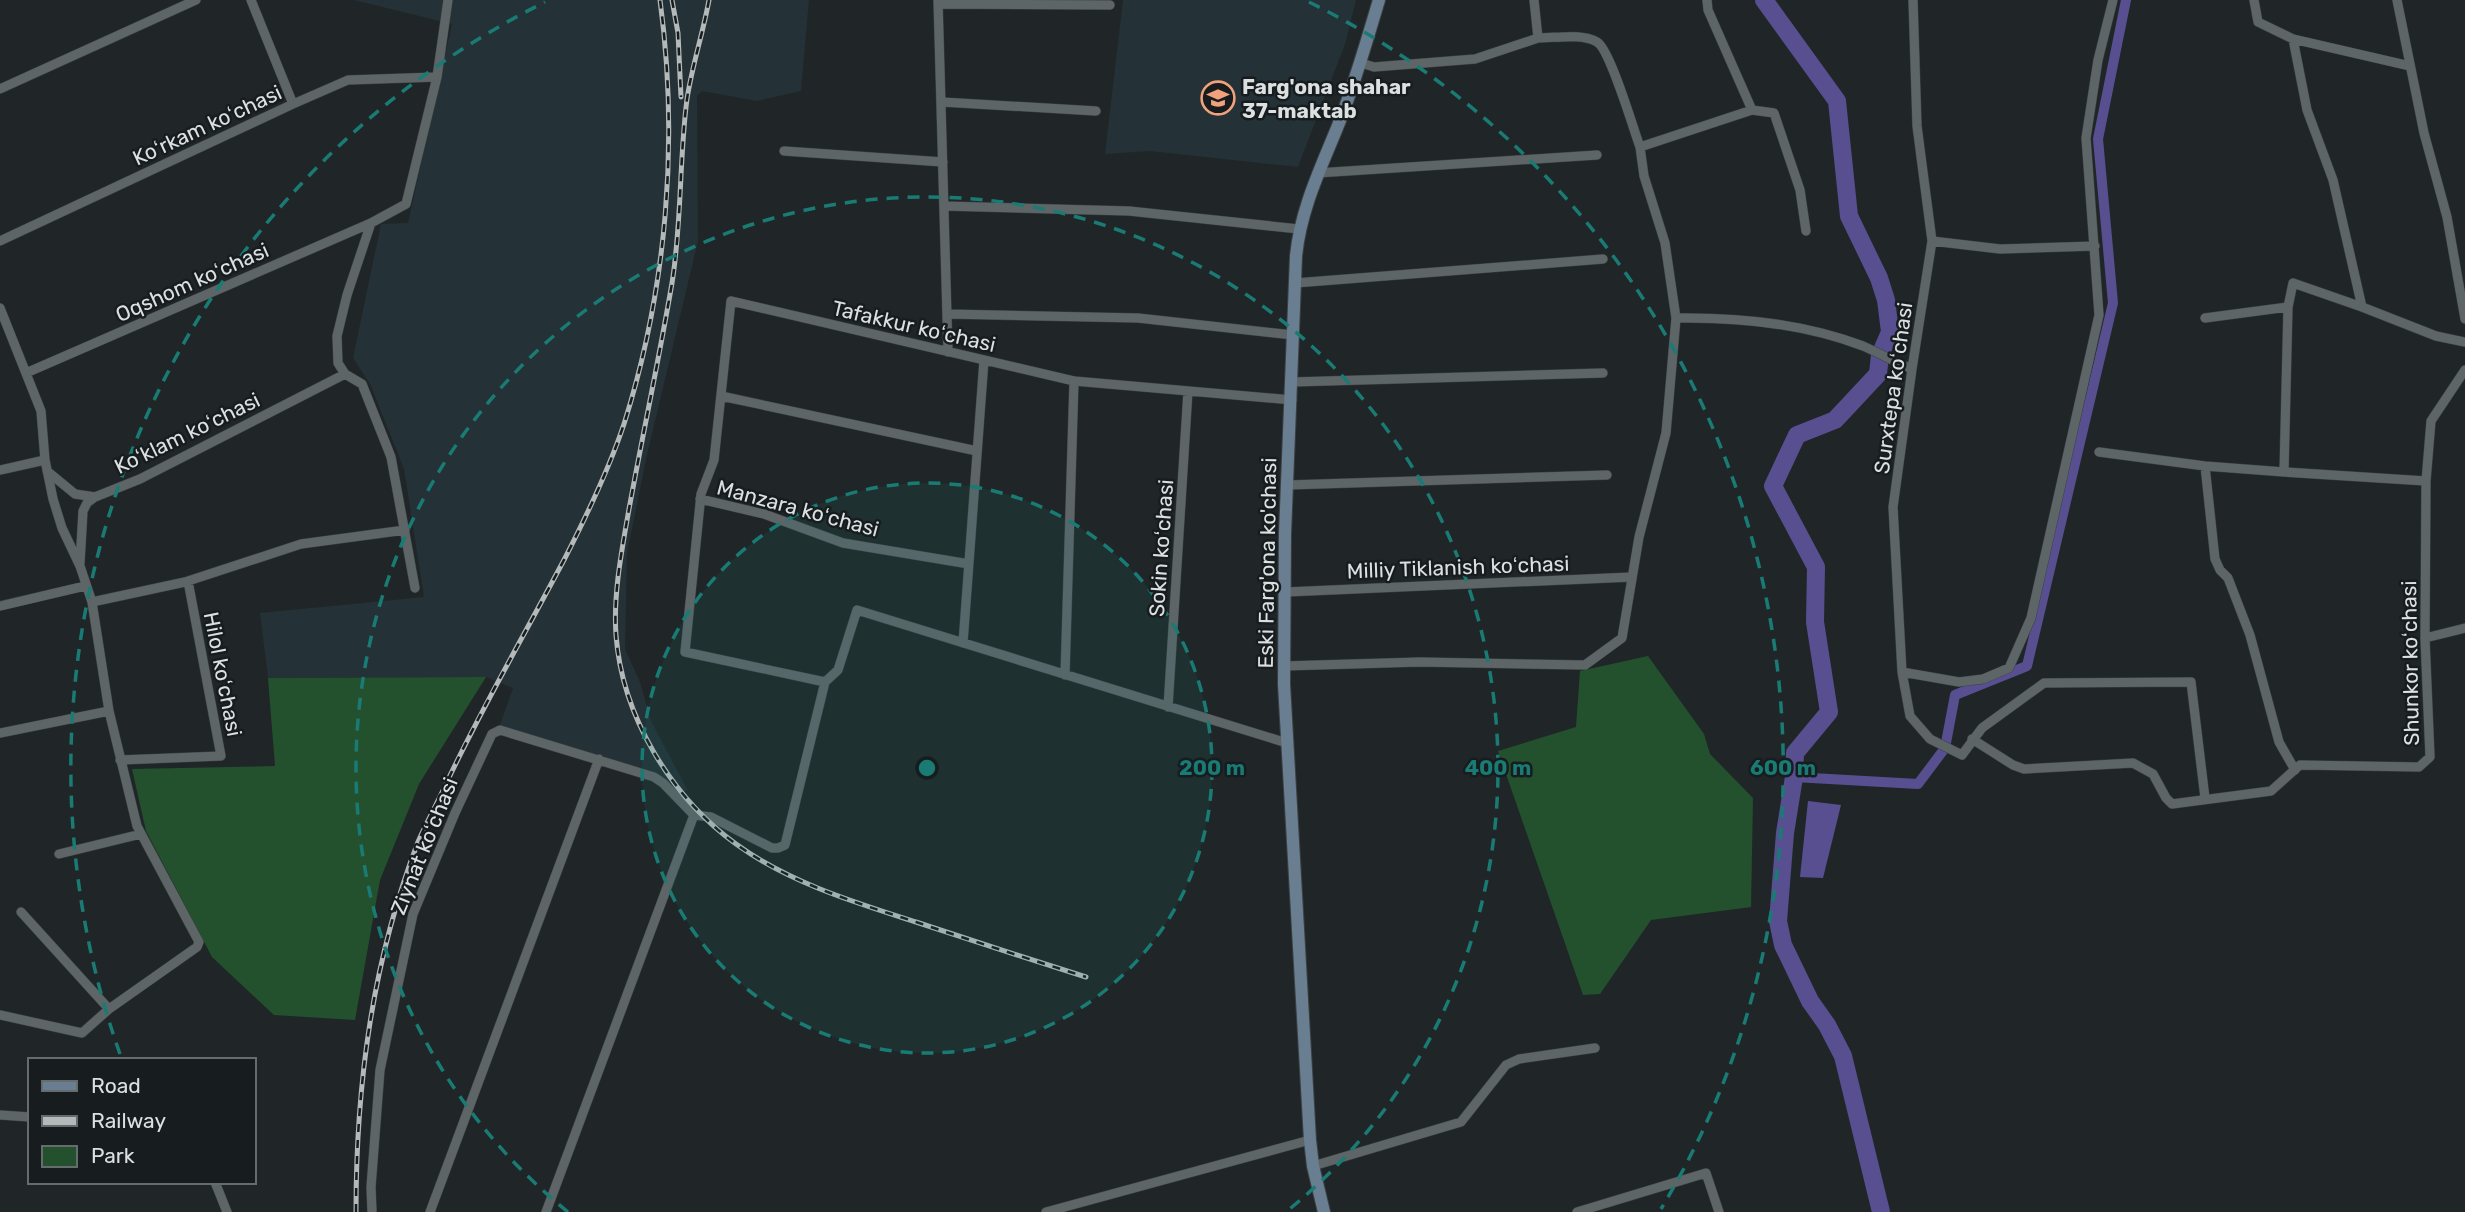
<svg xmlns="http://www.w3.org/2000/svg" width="2465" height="1212" font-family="Rubik,sans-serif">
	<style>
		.built { fill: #243136 }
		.green { fill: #23512e }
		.water { fill: #584f91 }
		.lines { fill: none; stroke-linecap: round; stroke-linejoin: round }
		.canal { stroke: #584f91; stroke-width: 10 }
		.river { stroke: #584f91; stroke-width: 18 }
		.minor-casing { stroke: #3c4143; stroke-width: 10 }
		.secondary-casing { stroke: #3c4143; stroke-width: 14 }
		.minor { stroke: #5e6567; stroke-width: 9 }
		.secondary { stroke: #6a7e92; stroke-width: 12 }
		.rail-casing { stroke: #b4b9ba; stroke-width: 5 }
		.rail { stroke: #171d1f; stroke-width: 2.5; stroke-dasharray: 8; stroke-linecap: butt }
		.ring { fill: none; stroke: #197b74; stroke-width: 3.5; stroke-dasharray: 12 9 }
		.labels { text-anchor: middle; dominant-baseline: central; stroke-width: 5; stroke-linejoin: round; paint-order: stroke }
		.poi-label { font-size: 21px; font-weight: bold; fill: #dce0e1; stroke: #171d1f; text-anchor: start }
		.street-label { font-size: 21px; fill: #dce0e1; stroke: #171d1f }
		.centre { fill: #197b74; stroke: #171d1f; stroke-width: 3.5 }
		.ring-label { font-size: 21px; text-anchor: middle; font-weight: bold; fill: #197b74; stroke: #171d1f; stroke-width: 5; stroke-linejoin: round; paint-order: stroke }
	</style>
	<rect width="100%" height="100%" fill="#202628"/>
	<path class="built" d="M354,0h455l-8,91 -44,10 -55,-10 -5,5 1,145 -51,214 -20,98 -2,96 15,33 11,39 37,70 -191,-58 16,-45 -27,-11 -218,1 -8,-65 164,-16 -20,-128 -34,-85 -17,-26 28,-134 27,-1 44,-199z
		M1123,0h233l-11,44 -47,123 -148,-16 -45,3z"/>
	<path class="green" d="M1648,656l56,78 6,20 43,44 -2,109 -100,13 -51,74 -17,1 -85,-244 78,-24 4,-56z
		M486,677l-67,107 -39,96 -25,140 -81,-5 -62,-58 -66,-126 -14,-62 143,-3 -7,-88z"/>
	<path class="water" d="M1808,801l33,4 -18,73 -23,-1z"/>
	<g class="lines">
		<path class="canal" d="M1794,777l124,7 27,-36 10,-53 72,-29 86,-363 -15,-164 28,-139"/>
		<path class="river" d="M1764,0l73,101 12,115 30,62 7,22 4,32 -10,23 -2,19 -43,46 -38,15 -24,51 43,81 -1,55 14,90 -34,41 -1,24 -9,56 -7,88 5,24 27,56 17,24 16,31 38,156"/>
		<defs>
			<path id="minor" d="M251,0l42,104
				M938,0l10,352
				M1707,0l1,10 44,100
				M1913,0l4,126 15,115 -20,128 -19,138 9,165 8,44 20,23 32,16 20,-27 62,-45 147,-1 14,116
				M2254,0l4,22 35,17 117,27
				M2397,0l27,133 23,84 18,102
				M938,4l172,1
				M1538,38c18,0 43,-5 59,4 13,7 36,86 43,105l112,-37 22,3 26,77 6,41
				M2293,39l14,71 26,70 29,127 74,29 29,6
				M1361,63l13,4 101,-8 63,-21 -4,-38
				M0,89l196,-89
				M942,102l154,9
				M784,151l159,11
				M1317,173l280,-18
				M944,206l185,5 170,18
				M371,223l-24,72 -10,41 1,27 7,11 17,10 29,73 24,131
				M0,241l293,-137 55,-24 89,-3
				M1932,241l68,8 95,-3
				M1295,283l308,-24
				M0,308l41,103 4,49 8,39 9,29 18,38 12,36 17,109 28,115 62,116 -2,5 -88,62 -27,24 -82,-18
				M947,314l191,4 155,17
				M1676,318c62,-1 129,6 187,28 16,7 32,16 49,23
				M2205,318l83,-11 5,-24 69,24
				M26,373l345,-150 35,-19 31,-127 11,-77
				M1292,382l311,-9
				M721,396l256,55
				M2099,452l106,14 79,6 4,-165
				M2205,466l10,93 5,11 8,8 22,57 29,107 16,28
				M0,470l45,-10
				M47,471l28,23 20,3 45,-18 205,-105
				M2284,472l142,9
				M1288,485l319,-10
				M700,499l64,15 79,29 126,21
				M80,563l3,-52 4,-8 8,-6
				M1286,592l346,-15
				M92,602l93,-20 116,-38 104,-14
				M0,606l85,-20
				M2425,638l40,-10
				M963,643l21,-283
				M1284,666l136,-4 165,3 37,-27 17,-101 27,-104 10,-115 -11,-75 -21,-67 -4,-29
				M1902,672l57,10 24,-3 26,-11 22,-50 68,-303 -13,-177 12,-78 15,-60
				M1065,675l9,-294
				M1168,707l20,-316
				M0,733l109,-22
				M1972,739l41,26 11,4 109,-6 20,11 13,24 6,6 99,-13 29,-26 119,2 11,-10 -5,-119 1,-157 5,-60 34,-51
				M1287,743l-430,-133 -19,60 -13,12 -140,-30 16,-158 13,-34 17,-159 343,80 218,19
				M120,760l101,-4 -33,-175
				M694,815l17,2 61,31h6l7,-3 40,-163
				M59,854l82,-20
				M21,912l88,97
				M0,1115l30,2
				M1313,1166l148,-44 45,-57 13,-6 76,-11
				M215,1182l12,30
				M372,1212l-1,-25 9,-117 33,-156 42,-101 37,-79 8,-4 154,47 9,6 31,32
				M430,1212l169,-453
				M546,1212l148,-397
				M1046,1212l264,-72
				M1577,1212l129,-39 13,39"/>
			<path id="secondary" d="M1324,1212l-11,-46 -3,-26 -26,-456 1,-150 11,-278c5,-50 27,-92 45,-138 15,-39 26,-78 38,-118"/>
		</defs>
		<use href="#minor" class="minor-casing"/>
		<use href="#secondary" class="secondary-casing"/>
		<use href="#minor" class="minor"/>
		<use href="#secondary" class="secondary"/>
		<defs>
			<path id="rail" d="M672,0l6,33 3,64
				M709,0c-6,33 -17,66 -22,99 -8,61 -5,123 -15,184 -13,76 -29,150 -43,226 -7,40 -16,85 -13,126 6,81 55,162 120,209 54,39 118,58 180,78 57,19 113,37 170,55
				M356,1212c0,-127 16,-250 62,-370 8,-19 19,-38 28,-58 36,-77 79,-150 119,-226 22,-43 44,-89 59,-134 43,-136 55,-283 36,-424"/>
		</defs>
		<use href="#rail" class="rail-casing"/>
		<use href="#rail" class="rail"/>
	</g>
	<circle cx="927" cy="768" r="285" fill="#197b74" fill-opacity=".12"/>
	<g class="ring">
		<circle cx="927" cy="768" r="285"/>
		<path d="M568 1212A571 571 0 1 1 1286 1212"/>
		<path d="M120 1054A856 856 0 0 1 545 2M1309 2A856 856 0 0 1 1661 1209"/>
	</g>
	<defs>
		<symbol id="school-ring" viewBox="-11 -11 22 22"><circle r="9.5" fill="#171d1f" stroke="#f1a17c" stroke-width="1.5"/><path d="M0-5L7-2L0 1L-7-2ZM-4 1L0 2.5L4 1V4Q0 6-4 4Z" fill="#f1a17c"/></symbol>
	</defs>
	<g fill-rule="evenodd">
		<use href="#school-ring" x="1199" y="79" width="38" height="38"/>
	</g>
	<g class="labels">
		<g class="poi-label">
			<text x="1242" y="86">Farg'ona shahar<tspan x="1242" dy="24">37-maktab</tspan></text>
		</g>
		<g class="street-label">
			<text transform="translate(207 125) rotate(-25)">Koʻrkam koʻchasi</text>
			<text transform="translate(192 282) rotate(-24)">Oqshom koʻchasi</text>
			<text transform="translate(914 326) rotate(13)">Tafakkur koʻchasi</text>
			<text transform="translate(1893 388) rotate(-82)">Surxtepa koʻchasi</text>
			<text transform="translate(187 433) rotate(-26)">Koʻklam koʻchasi</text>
			<text transform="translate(798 508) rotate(15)">Manzara koʻchasi</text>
			<text transform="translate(1161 548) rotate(-86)">Sokin koʻchasi</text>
			<text transform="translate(1267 563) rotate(-89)">Eski Farg'ona ko'chasi</text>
			<text transform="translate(1458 567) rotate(-2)">Milliy Tiklanish koʻchasi</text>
			<text transform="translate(2410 663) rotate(-91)">Shunkor koʻchasi</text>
			<text transform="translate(223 674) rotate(79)">Hilol koʻchasi</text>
			<text transform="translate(424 846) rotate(-68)">Ziynat koʻchasi</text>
		</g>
	</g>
	<circle cx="927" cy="768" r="10" class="centre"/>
	<g class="ring-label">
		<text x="1212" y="775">200 m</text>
		<text x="1498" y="775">400 m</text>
		<text x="1783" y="775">600 m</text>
	</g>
	<rect x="28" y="1058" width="228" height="126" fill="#171d1f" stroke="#666b6d" stroke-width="2"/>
	<rect x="42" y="1081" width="35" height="10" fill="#6a7e92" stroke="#666b6d" stroke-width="2"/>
	<text x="91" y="1093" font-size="21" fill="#dce0e1">Road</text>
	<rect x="42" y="1116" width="35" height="10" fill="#b4b9ba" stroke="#666b6d" stroke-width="2"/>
	<text x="91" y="1128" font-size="21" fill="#dce0e1">Railway</text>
	<rect x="42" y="1146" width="35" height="21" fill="#23512e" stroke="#666b6d" stroke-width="2"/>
	<text x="91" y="1163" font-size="21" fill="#dce0e1">Park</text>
</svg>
